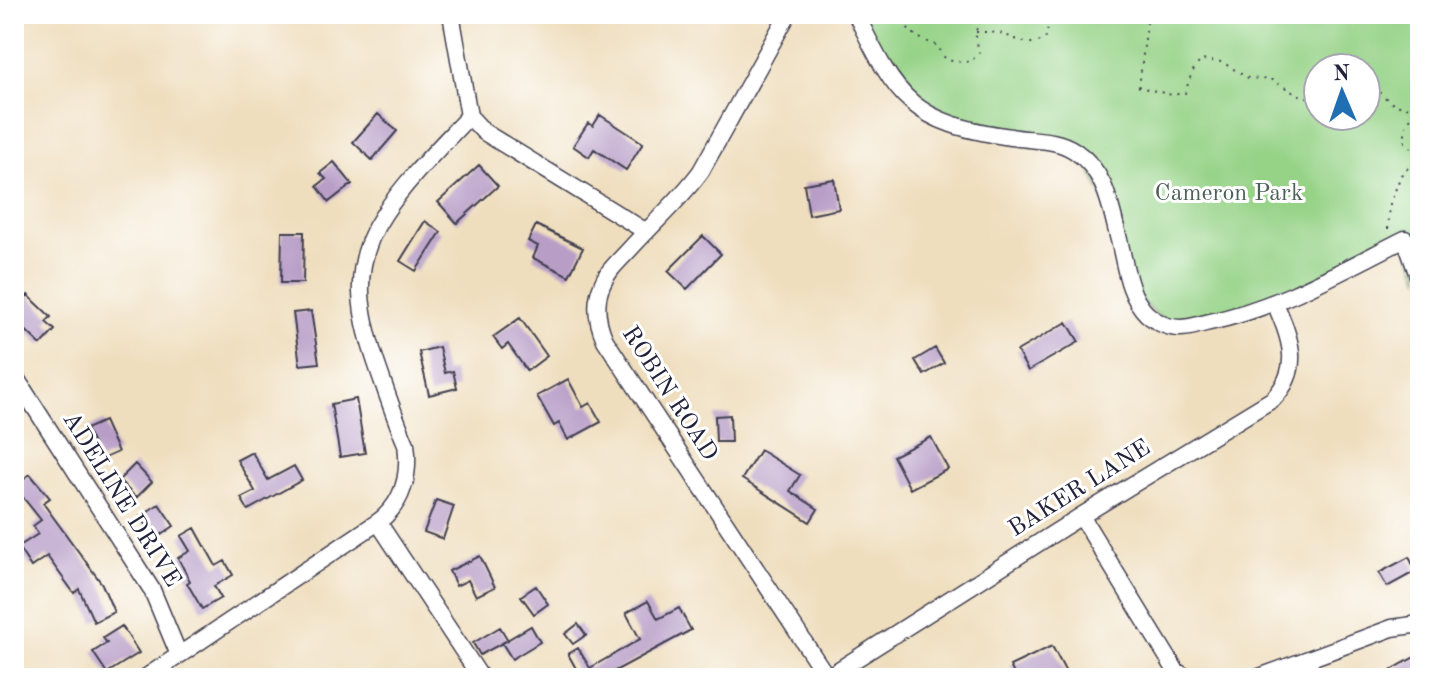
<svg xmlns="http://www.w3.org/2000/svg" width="1434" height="692" font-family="'Old Standard TT',serif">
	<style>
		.green { fill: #96d387; stroke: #5c7a61; stroke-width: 2; fill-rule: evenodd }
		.building { fill: #b89ec7 }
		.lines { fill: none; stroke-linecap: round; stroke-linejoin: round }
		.minor-casing { stroke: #413e4f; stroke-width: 19 }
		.path { stroke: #413e4f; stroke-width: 2; stroke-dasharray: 2 6; stroke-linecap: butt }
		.minor { stroke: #fff; stroke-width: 16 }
		.labels { text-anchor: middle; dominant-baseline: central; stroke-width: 6; stroke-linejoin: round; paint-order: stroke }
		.park-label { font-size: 24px; fill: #4b6056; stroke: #fff }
		.street-label { font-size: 24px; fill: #22223b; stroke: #fff }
	</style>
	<rect width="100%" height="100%" fill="#fff"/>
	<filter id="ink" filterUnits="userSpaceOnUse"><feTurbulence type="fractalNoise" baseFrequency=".0125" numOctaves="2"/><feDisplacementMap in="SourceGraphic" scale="16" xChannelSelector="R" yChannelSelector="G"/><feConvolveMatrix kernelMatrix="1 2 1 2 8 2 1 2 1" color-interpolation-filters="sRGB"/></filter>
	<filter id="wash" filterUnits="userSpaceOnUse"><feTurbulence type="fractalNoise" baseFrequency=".006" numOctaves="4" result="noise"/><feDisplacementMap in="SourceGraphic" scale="32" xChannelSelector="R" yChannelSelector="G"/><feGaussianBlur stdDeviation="1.8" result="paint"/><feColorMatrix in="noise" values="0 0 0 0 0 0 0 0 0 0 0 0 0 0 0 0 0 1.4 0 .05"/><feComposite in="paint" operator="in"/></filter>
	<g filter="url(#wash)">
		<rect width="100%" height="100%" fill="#efdebe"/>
		<path class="green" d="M856,14h564v265l-15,-39 -130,63 -104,24 -38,-33 -18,-71 -30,-64 -54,-19 -90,-18 -74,-83zM1318,68h48v48h-48z"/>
		<g id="blocks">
			<path class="building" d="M378,114l19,17 -25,29 -19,-18z
				M600,115l43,28 -17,27 -32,-21 -5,8 -16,-11 15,-23 5,3z
				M334,162l18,22 -23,18 -12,-16 9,-7 -6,-6z
				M479,165l19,21 -41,37 -19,-21z
				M834,179l5,30 -30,6 -5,-31z
				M425,221l16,11 -25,39 -16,-10z
				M536,225l47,23 -14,28 -36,-18 5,-12 -10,-5z
				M282,232h22l-1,51h-22z
				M703,236l18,18 -34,35 -19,-18z
				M28,295l23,22 -5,5 9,8 -14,15 -27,-26v-9z
				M311,311l8,52 -19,2 -7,-52z
				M520,318l27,38 -20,15 -19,-27 -6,5 -9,-12z
				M1067,322l12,20 -51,29 -11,-20z
				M439,347l6,26 8,-2 4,17 -28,7 -10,-43z
				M935,348l9,15 -20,12 -9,-15z
				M568,379l15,28 7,-4 11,19 -33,18 -9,-17 -5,3 -17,-30z
				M356,399l9,54 -25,4 -9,-53z
				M730,415l1,27h-15l-1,-26z
				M104,421l14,31 -18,8 -14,-31z
				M931,437l17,32 -38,20 -17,-33z
				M760,450l40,25 -10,16 28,18 -8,13 -68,-43z
				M252,452l16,28 26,-14 8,14 -54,30 -7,-12 14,-7 -18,-31z
				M135,464l17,18 -16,16 -17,-18z
				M30,474l20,24 -7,5 59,81 12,28 -20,10 -15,-33 -5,4 -27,-37 -16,11 -13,-20 20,-13 -5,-8 8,-6 -27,-34z
				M436,500l18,6 -11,33 -19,-7z
				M159,504l15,22 -19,13 -15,-23z
				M195,528l21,38 9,-5 8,14 -19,11 7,12 -19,11 -15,-26 3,-2 -12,-23 12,-7 -9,-15z
				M480,556l15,31 -19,9 -8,-16 -12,6 -7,-15z
				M1409,557l7,14 -29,16 -8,-14z
				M536,586l12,18 -14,10 -13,-18z
				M648,601l10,18 21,-11 12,22 -89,48h-29l6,-4 -11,-20 10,-6 12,20 50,-29 -14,-26z
				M578,624l8,11 -13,9 -8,-10z
				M122,626l17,27 -32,20 -14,-21 14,-9 -4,-5z
				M531,626l9,16 -28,17 -10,-16z
				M500,627l8,13 -28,15 -7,-12z
				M1052,646l17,32h-53l-6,-12z
				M1420,654v24h-43z"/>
		</g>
	</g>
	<g filter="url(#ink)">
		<use href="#blocks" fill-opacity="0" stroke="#413e4f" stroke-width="2"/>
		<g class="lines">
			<defs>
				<path id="minor" d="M451,14l18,102 15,16 161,99
					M788,14l-87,157c-21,29 -48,52 -72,79 -10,11 -22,21 -27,35 -8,18 -5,37 3,55l222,337
					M856,14c41,86 57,109 155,123 22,4 45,1 64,14 30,20 35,53 43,85 7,25 9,59 29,78 9,8 21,14 33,14 11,0 20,-4 30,-6 70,-15 131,-51 195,-83
					M1405,239l15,42
					M14,375l138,215 27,65
					M1081,516l95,155 11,7
					M378,522l103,156
					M145,678l233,-156c26,-19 32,-49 28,-78 -10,-23 -18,-47 -26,-70 -20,-57 -32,-106 4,-160 23,-35 56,-67 85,-98
					M826,678l255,-162 192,-117c30,-31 17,-61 2,-96
					M1257,678l135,-50 28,-4"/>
			</defs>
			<use href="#minor" class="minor-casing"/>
			<path class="path" d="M900,14c7,19 20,26 39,32 4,18 15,15 31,16l9,-9 -4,-21 10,-18
				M1148,14l-9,73 33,8 13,-2 7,-21 9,-12 21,2 26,16 24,2 24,14 22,6
				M976,32c9,0 19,0 27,2 16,6 30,16 44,2l2,-22
				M1366,91l7,-4 21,18 17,3 2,6 -8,14v14l15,16
				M1388,229l2,-25 11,-29 19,-19"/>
			<use href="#minor" class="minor"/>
		</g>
	</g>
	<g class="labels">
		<g class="park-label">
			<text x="1229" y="194">Cameron Park</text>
		</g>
		<g class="street-label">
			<text transform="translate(669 394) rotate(57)">ROBIN ROAD</text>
			<text transform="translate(1080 489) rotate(-32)">BAKER LANE</text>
			<text transform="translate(121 500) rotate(58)">ADELINE DRIVE</text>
		</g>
	</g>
	<rect width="1434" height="692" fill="none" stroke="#fff" stroke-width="48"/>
	<g transform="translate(1342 92) rotate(358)"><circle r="38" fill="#ffffff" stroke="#a7a7b1" stroke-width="2"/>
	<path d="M0-6L14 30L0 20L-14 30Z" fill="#1f6fb2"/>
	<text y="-12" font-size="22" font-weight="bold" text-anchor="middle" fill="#22223b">N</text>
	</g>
</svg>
